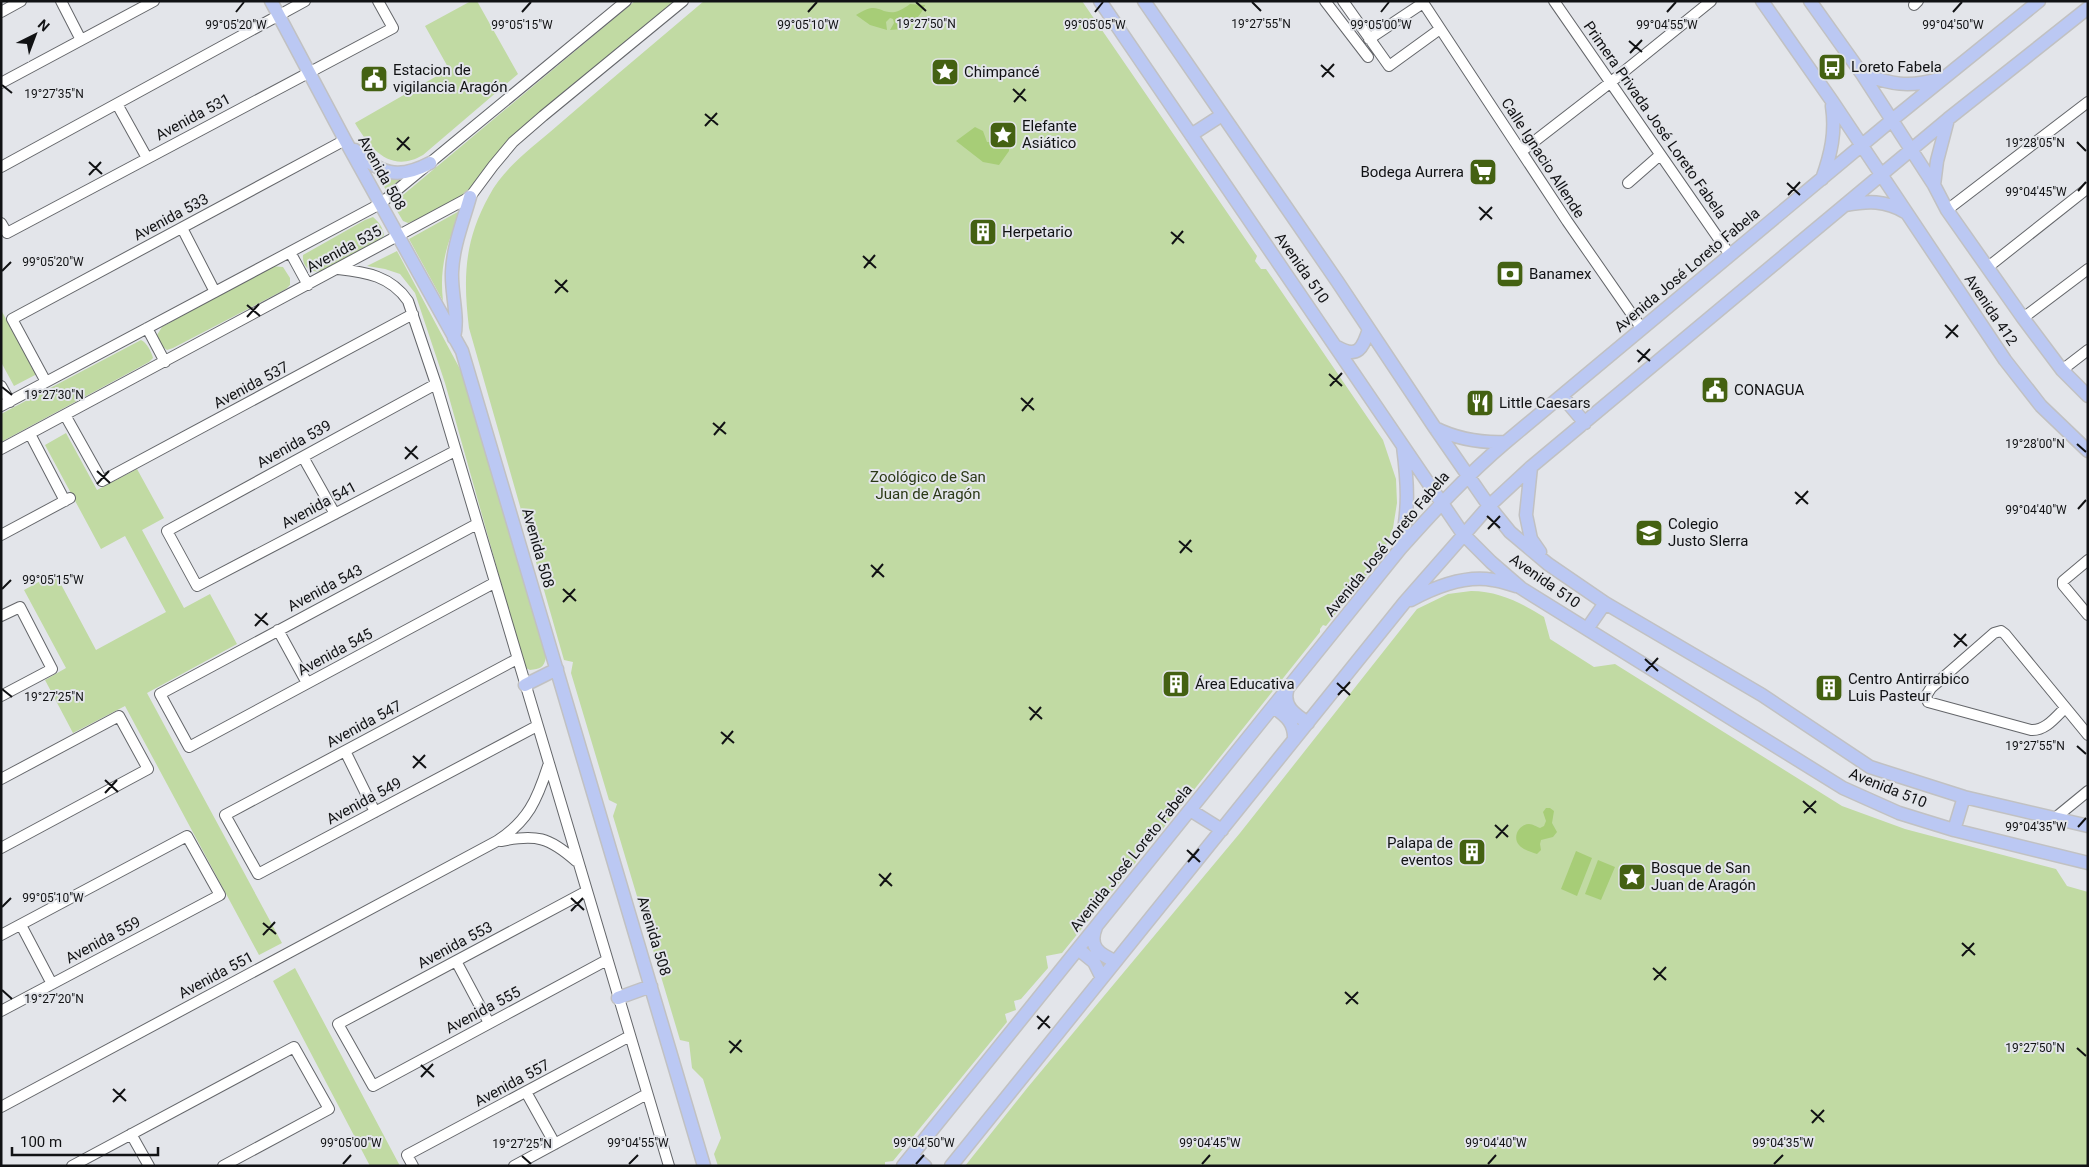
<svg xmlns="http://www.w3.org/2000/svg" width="2089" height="1167" font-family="Roboto,sans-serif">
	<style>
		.green { fill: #c1daa3 }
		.water { fill: #a7cd77 }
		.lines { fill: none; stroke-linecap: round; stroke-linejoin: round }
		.minor-casing { stroke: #64666a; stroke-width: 12 }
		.major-casing { stroke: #c1c1c2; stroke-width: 15 }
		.minor { stroke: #fff; stroke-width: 10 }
		.major { stroke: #bbc8f3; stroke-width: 12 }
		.ticks { fill: none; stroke: #111214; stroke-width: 2 }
		.labels { text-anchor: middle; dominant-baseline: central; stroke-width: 4; stroke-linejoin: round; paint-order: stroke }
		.poi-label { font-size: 15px; fill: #111214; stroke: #e3e5ea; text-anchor: start }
		.street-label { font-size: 15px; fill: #111214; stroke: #e3e5ea }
		.park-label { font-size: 15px; fill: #2b3916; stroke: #e3e5ea }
		.ticks-label { font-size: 12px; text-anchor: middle; fill: #111214; stroke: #e3e5ea; stroke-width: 4; stroke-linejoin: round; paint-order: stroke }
	</style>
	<rect width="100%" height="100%" fill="#e3e5ea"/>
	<path class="green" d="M471,1h6l41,73 -95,81c-32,19 -53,-6 -68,-32l94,-54 -24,-43z
		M635,1h40l-153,127 -54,65 -52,27 -8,3 -5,-2 -9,-15 3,-6z
		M704,1h378l175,255 -2,5 6,8h5l117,171 13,39 1,24 -4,25 -7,18 -9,16 -51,64 -3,-1 -3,4v3l-167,209 -18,5 1,16 -74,91 -16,3 2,12 -27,31 -7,2 2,9 -11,4 2,8 -114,139 -8,1v4h-167l-4,-12 7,-16 -18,-59 -11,-11 -3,-26 -9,-2 -67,-224 4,-12 -8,-4 -38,-127 2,-11 -9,-2 -95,-332c-6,-50 -5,-87 20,-132 15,-29 44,-49 68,-70 48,-42 98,-83 147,-125z
		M376,174l15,4h12l-17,12z
		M463,209c-16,31 -24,58 -20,92l-34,-62z
		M373,217c6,5 10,11 11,18l-3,4 -60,32c-11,2 -19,-4 -18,-16l62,-35z
		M397,251l63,118 7,18 79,270c-2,11 -6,12 -16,13l-4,-2 -5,-14 -76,-271 -30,-90 -15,-19 -15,-5 -18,-3z
		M271,266l12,1 7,11v7l-4,4 -113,59 -6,2 -5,-4 -5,-11 5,-8z
		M1,310l36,64 -23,12 -13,-24z
		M141,340c6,3 10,11 12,18l-4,4 -148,80v-28z
		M66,433l31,57 40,-21 27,49 -22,12 42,78 26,-14 27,50 -90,49 135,250 -23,12 -134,-249 -52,27 -28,-53 21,-12 -42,-78 31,-17 41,77 70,-38 -41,-76 -24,13 -56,-104z
		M1471,591c28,0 50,12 73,26l6,22 44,28 21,-3 227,142 63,23 151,40 11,17 21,6v274h-1123l63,-79 212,-254 177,-224 31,-15z
		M295,968l105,198h-30l-97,-185z"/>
	<path class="water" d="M910,4l15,1c-5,14 -19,25 -35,25l4,-7 -1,-4 -3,-1 -4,4 1,8 -17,-5 -14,-10c23,-15 22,-1 39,-3 5,-1 11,-5 15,-8z
		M975,127l8,4 4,11h18l4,3v6l-10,14 -16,-3 -27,-21z
		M1546,808h4l4,3 -2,12 5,9 -4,5 -12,3 -1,4 1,6 -4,4c-6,-2 -14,-4 -18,-9 -7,-8 0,-21 10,-21 4,0 8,3 11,4l4,-2 2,-5 -3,-9z
		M1576,851l16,7 -15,38 -16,-7z
		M1598,860l17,7 -14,33 -16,-6z"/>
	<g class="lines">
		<defs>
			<path id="minor" d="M61,1l20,39
				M1325,1l43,56
				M1343,1l46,65 51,-37
				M1422,1l145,220 75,108
				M1554,1l176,254
				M1914,5l4,-4
				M1,12l20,-11
				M1369,39l54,-36
				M1,83l153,-82
				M117,104l30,54
				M1522,151l89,-69 100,-81
				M1,167l304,-166
				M1628,183l32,-28
				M1947,210l141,-108
				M1,223l6,10 386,-205 -15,-27
				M182,228l33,64
				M290,252l18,33
				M1988,267l100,-79
				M338,269c28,3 53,7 70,32l28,83 233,782
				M2023,318l65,-49
				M147,328l18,34
				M2062,370l26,-20
				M46,382l-34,-63 333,-179
				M436,384l-269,147 30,55 258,-135
				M1,386l9,16
				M1,406l379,-202 246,-203
				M65,415l37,66 311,-167
				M30,434l35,67
				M1,449l469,-252 23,-31 20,-24 30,-26 140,-115
				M303,457l32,57
				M477,524l-317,170 29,53 305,-164
				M1,535l69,-37
				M2088,560l-25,21v4l25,30
				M1,616l19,-9 32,62 -51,27
				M278,630l29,53
				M517,659l-292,156 33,59 279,-148
				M2065,708c-10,10 -20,23 -34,22l-103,-28 -2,-6 5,-8 63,-55 7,-2 4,3 83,101
				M345,751l30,61
				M1,779l118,-63 29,53 -147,79
				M2055,818l33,-27
				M501,841c35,-7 48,-4 75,20
				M587,891l-249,133 35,62 234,-126
				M21,925l31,59
				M1,935l186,-99 33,59 -219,116
				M456,961l33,62
				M526,1092l29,52
				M1,1107l496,-266c31,-20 40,-41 51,-75
				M131,1134l18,32
				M72,1166l222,-119 35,62 -106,57
				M413,1166l-6,-11 223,-119
				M514,1166l133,-72"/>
			<path id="major" d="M271,1l74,139 117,211 242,815
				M1100,1l363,533 28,28 30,26 322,200 56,25 55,17 134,33
				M1144,1l193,280 98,147 54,78 21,26 38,32 57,39 157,92 108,72 94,30 124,29
				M1762,1l70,100 173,259 36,46 47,45
				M1810,1l52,73 72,111 13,25 76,108 39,52 26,26
				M1862,74c29,10 46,14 77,5
				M1191,135l31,-20
				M355,150c25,24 43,30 75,13
				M1822,179c9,-25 14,-47 10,-73
				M1934,185l3,-24 11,-42
				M1845,205c23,-4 40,-5 60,7
				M454,338c5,-22 -3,-44 -2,-66 1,-26 11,-50 18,-75
				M1337,347c21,12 26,1 32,-18
				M1562,396l23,27
				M1435,428c22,11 47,15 71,14
				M1531,467l-5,48 5,24 9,13
				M1401,547c8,-39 7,-61 2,-101
				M1411,600c24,-13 54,-25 82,-20 8,1 16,4 23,6
				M1587,629l18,-26
				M525,685l32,-16
				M1287,691c-4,16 9,24 21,32
				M1273,707c14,9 22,17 21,33
				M1190,810l32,20
				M1954,830l10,-33
				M1096,927c-8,20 3,27 19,34
				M1078,949l16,13 8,16
				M618,998l33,-12
				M912,1155l13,11
				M903,1166l497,-617c34,-38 67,-74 106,-107l386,-322 147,-119
				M951,1166l453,-563 85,-97 42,-39 417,-348 140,-111"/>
		</defs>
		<use href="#minor" class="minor-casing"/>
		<use href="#major" class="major-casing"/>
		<use href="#minor" class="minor"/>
		<use href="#major" class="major"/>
	</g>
	<path class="ticks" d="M916,2l10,9M1252,2l9,9M236,12l8,-10M522,12l9,-10M808,12l9,-10M1095,12l8,-10M1381,12l8,-10M1667,12l9,-10M1953,12l9,-10M1629,41l13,11M1630,53l12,-13M1321,65l13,12M1322,77l12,-13M2,85l10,8M1013,89l13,12M1014,102l11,-13M705,114l13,11M705,126l12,-13M397,138l13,12M2077,142l9,9M397,150l12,-13M89,162l13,12M89,175l12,-13M1787,183l13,12M2078,191l8,-9M1788,195l12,-13M1479,207l13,12M1480,220l12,-13M1171,232l13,11M1172,244l11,-13M863,256l13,12M864,268l11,-13M2,271l9,-9M555,280l13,12M555,293l12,-13M247,305l13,11M247,317l12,-13M1945,325l13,12M1946,338l12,-13M1637,350l13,11M1638,362l12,-13M1329,374l13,12M1330,386l12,-13M2,387l10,8M1021,398l13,12M1022,411l11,-13M713,423l13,11M714,435l11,-13M2077,444l9,8M405,447l13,12M405,459l12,-13M97,471l13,12M97,484l12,-13M1795,492l13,12M1796,504l12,-13M2078,509l8,-9M1487,516l13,12M1488,529l12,-13M1179,541l13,11M1180,553l11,-13M871,565l13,12M872,577l11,-13M2,589l9,-9M563,589l13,12M563,602l12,-13M255,614l13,11M255,626l12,-13M1954,634l13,12M1954,647l12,-13M1645,659l13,12M1646,671l12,-13M1337,683l13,12M2,689l10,8M1338,695l12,-13M1029,707l13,12M1030,720l11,-13M721,732l13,11M722,744l11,-13M2077,746l9,8M413,756l13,12M413,768l12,-13M105,780l13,12M105,793l12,-13M1803,801l13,12M1804,813l12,-12M1495,825l13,12M2078,827l8,-9M1496,838l12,-13M1187,850l13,12M1188,862l11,-13M879,874l13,12M880,886l11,-13M571,898l13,12M2,907l9,-9M571,911l12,-13M263,923l13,11M263,935l12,-13M1962,943l13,12M1962,956l12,-13M1653,968l13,12M1654,980l12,-13M2,990l10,9M1345,992l13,12M1346,1004l12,-12M1037,1016l13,12M1038,1029l11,-13M729,1041l13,11M2077,1048l9,8M730,1053l11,-13M421,1065l13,12M421,1077l12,-13M113,1089l13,12M113,1102l12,-13M1811,1110l13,12M1812,1123l12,-13M522,1156l9,8M343,1164l8,-9M629,1164l9,-9M916,1164l8,-9M1202,1164l8,-9M1488,1164l8,-9M1774,1164l9,-9"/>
	<defs>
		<symbol id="bus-square" viewBox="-11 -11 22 22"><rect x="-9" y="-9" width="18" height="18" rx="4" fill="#446112" stroke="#e3e5ea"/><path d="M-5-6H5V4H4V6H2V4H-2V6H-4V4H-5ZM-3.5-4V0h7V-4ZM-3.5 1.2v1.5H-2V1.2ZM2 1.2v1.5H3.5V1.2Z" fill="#fff"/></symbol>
		<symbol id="sight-square" viewBox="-11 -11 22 22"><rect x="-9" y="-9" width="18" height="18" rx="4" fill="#446112" stroke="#e3e5ea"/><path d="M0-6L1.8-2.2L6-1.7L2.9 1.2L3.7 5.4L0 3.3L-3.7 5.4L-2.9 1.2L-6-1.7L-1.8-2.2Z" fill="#fff"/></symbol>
		<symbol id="civic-square" viewBox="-11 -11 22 22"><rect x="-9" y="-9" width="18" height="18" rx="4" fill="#446112" stroke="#e3e5ea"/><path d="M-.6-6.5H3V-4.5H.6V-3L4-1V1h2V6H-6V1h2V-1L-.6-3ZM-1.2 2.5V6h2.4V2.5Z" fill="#fff"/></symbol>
		<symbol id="supermarket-square" viewBox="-11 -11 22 22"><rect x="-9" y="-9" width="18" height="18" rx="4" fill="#446112" stroke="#e3e5ea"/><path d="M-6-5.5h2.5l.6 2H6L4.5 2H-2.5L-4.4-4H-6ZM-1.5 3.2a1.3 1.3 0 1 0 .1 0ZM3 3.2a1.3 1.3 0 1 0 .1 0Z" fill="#fff"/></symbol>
		<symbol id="building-square" viewBox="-11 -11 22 22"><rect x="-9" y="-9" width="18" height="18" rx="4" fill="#446112" stroke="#e3e5ea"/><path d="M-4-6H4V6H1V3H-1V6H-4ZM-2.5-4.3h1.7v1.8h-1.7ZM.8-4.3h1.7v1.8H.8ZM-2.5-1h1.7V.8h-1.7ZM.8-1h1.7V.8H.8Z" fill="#fff"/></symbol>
		<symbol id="bank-square" viewBox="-11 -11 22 22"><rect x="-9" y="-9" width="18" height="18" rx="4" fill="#446112" stroke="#e3e5ea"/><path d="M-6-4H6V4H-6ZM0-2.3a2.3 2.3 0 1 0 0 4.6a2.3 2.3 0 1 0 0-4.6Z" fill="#fff"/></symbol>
		<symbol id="restaurant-square" viewBox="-11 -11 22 22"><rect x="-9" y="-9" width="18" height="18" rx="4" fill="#446112" stroke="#e3e5ea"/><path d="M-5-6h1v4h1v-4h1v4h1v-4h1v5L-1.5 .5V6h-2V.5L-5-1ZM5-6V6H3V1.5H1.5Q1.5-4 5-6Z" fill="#fff"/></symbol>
		<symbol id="school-square" viewBox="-11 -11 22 22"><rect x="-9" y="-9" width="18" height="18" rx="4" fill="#446112" stroke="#e3e5ea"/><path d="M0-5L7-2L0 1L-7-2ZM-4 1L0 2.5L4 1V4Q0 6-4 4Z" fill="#fff"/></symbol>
	</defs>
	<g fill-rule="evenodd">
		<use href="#bus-square" x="1816" y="51" width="32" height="32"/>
		<use href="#sight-square" x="929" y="56" width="32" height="32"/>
		<use href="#civic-square" x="358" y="63" width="32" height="32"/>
		<use href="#sight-square" x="987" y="119" width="32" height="32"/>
		<use href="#supermarket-square" x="1467" y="156" width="32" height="32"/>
		<use href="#building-square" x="967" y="216" width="32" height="32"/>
		<use href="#bank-square" x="1494" y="258" width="32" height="32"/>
		<use href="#civic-square" x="1699" y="374" width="32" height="32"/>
		<use href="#restaurant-square" x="1464" y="387" width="32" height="32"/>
		<use href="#school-square" x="1633" y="517" width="32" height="32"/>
		<use href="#building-square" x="1160" y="668" width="32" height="32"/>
		<use href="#building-square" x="1813" y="672" width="32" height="32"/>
		<use href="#building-square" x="1456" y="836" width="32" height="32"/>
		<use href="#sight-square" x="1616" y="861" width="32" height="32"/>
	</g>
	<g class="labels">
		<g class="poi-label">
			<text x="1851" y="67">Loreto Fabela</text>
			<text x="393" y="70">Estacion de<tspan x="393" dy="17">vigilancia Aragón</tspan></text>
			<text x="964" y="72">Chimpancé</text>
			<text x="1022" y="126">Elefante<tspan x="1022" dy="17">Asiático</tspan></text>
			<text x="1464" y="172" text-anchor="end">Bodega Aurrera</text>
			<text x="1002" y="232">Herpetario</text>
			<text x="1529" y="274">Banamex</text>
			<text x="1734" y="390">CONAGUA</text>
			<text x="1499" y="403">Little Caesars</text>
			<text x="1668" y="524">Colegio<tspan x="1668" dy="17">Justo SIerra</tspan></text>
			<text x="1848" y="679">Centro Antirrabico<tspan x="1848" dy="17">Luis Pasteur</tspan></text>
			<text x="1195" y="684">Área Educativa</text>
			<text x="1453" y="843" text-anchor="end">Palapa de<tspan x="1453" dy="17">eventos</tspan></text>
			<text x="1651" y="868">Bosque de San<tspan x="1651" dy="17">Juan de Aragón</tspan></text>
		</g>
		<g class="street-label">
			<text transform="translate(193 117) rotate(-28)">Avenida 531</text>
			<text transform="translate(1655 120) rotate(55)">Primera Privada José Loreto Fabela</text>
			<text transform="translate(1543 158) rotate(57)">Calle Ignacio Allende</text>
			<text transform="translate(382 173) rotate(61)">Avenida 508</text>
			<text transform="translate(171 217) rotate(-28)">Avenida 533</text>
			<text transform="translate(344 249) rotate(-28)">Avenida 535</text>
			<text transform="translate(1302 268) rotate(55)">Avenida 510</text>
			<text transform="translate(1687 270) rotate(-40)">Avenida José Loreto Fabela</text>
			<text transform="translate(1991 310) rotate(56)">Avenida 412</text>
			<text transform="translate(251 385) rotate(-28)">Avenida 537</text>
			<text transform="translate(294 444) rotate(-29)">Avenida 539</text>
			<text transform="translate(319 505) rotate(-28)">Avenida 541</text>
			<text transform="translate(1387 544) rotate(-50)">Avenida José Loreto Fabela</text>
			<text transform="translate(538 548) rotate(74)">Avenida 508</text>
			<text transform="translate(1545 581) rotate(35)">Avenida 510</text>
			<text transform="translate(325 588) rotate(-28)">Avenida 543</text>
			<text transform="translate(335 652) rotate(-28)">Avenida 545</text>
			<text transform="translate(364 724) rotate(-28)">Avenida 547</text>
			<text transform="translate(1888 788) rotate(22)">Avenida 510</text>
			<text transform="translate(364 801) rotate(-28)">Avenida 549</text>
			<text transform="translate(1131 858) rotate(-51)">Avenida José Loreto Fabela</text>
			<text transform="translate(654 936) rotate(73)">Avenida 508</text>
			<text transform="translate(103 940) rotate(-28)">Avenida 559</text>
			<text transform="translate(455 945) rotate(-28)">Avenida 553</text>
			<text transform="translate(216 975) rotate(-28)">Avenida 551</text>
			<text transform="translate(483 1010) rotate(-28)">Avenida 555</text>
			<text transform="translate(512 1083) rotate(-28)">Avenida 557</text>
		</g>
		<g class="park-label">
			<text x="928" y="477">Zoológico de San<tspan x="928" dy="17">Juan de Aragón</tspan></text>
		</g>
	</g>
	<g class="ticks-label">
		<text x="1261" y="28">19°27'55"N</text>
		<text x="926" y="28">19°27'50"N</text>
		<text x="236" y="29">99°05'20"W</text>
		<text x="522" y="29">99°05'15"W</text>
		<text x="808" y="29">99°05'10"W</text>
		<text x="1095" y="29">99°05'05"W</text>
		<text x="1381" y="29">99°05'00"W</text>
		<text x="1667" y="29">99°04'55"W</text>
		<text x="1953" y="29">99°04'50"W</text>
		<text x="54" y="98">19°27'35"N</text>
		<text x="2035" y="147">19°28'05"N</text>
		<text x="2036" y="196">99°04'45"W</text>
		<text x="53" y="266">99°05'20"W</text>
		<text x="54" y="399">19°27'30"N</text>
		<text x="2035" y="448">19°28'00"N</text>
		<text x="2036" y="514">99°04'40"W</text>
		<text x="53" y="584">99°05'15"W</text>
		<text x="54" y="701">19°27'25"N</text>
		<text x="2035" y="750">19°27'55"N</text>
		<text x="2036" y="831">99°04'35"W</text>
		<text x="53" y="902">99°05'10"W</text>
		<text x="54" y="1003">19°27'20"N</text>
		<text x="2035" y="1052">19°27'50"N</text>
		<text x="351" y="1147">99°05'00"W</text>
		<text x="638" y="1147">99°04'55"W</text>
		<text x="924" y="1147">99°04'50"W</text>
		<text x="1210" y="1147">99°04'45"W</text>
		<text x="1496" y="1147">99°04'40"W</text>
		<text x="1783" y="1147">99°04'35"W</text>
		<text x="522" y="1148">19°27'25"N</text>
	</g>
	<rect width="2089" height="1167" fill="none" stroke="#111214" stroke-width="5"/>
	<g transform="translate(35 35) rotate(42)" stroke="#e3e5ea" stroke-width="4" paint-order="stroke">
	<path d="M0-4L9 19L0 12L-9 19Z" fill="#111214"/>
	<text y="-8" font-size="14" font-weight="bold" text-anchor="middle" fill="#111214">N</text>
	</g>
	<path d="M12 1147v8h146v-8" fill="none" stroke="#111214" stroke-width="2.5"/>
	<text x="20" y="1147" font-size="15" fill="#111214" stroke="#e3e5ea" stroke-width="4" paint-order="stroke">100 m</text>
</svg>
